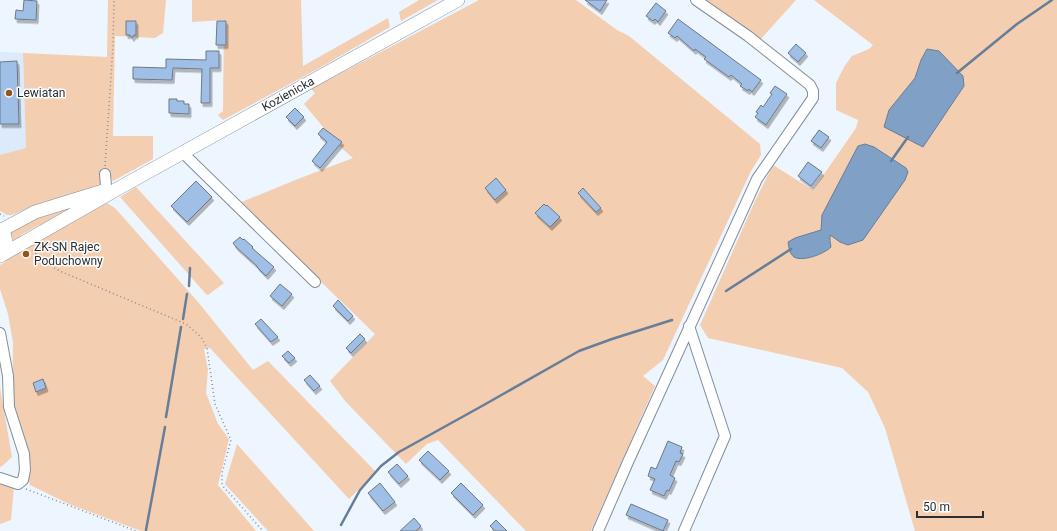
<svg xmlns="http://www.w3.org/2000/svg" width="1057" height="531" font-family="Roboto,sans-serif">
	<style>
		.built { fill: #dceafb }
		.green { fill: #f3ceb0; fill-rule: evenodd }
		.water { fill: #80a0c6; stroke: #667e9a }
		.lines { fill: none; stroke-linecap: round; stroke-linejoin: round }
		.stream { stroke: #667e9a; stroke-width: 2.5 }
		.building { fill: #9fbfe7; stroke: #6c7885; filter: url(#shadow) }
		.minor-casing { stroke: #828e9c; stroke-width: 12 }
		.major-casing { stroke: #828e9c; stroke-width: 14 }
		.path { stroke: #868c93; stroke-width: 1.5; stroke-dasharray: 1 3; stroke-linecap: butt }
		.minor { stroke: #fff; stroke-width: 10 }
		.major { stroke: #fff; stroke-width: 13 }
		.poi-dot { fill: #925617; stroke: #fff; stroke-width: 1.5 }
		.labels { text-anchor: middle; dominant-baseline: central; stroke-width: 3; stroke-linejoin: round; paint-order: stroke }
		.poi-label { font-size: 12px; fill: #2a2f34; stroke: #fff; text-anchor: start }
		.street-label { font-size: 12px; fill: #2a2f34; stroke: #fff }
	</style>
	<defs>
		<filter id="shadow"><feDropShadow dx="2" dy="3.5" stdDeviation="0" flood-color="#0004"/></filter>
	</defs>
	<rect width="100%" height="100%" fill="#edf5fe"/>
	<path class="built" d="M0,52l23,1 3,96 -26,6z"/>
	<path class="green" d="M108,0h58l-3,33 -8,5 -40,-2 -2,100h40v23l-40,22 -4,-6 -7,-2 -2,13 -67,20 -21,9h-5l-7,-4v-56l26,-7 -3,-95 84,4z
		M192,0h109l2,66 85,-48 2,9 -67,39 -100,54 -5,-5 5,-4 1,-91 -32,2z
		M419,0h19l-37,21 -2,-9z
		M479,0h97l41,30 12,6 131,108 1,11 -10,16 -88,189 -20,16 12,10 -64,145h-65l-88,-91 -11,4 -21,20 -60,-62 -16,-21 45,-47 -136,-131 59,-24 55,-21 -15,-13 -34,-41 11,-11 -4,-4z
		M704,0h92l-36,40z
		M814,0h243v531h-142l-30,-103 -17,-36 -26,-24 -134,-30 -8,-13 55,-124 18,-36 40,25 43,-62 2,-8 -22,-10v-27l8,-16 8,-11 17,-7 4,-4zM927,49l25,17 11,10 -59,16 11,-14 6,-18z
		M136,187l88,96 -16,12 -2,-1 -86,-97z
		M105,202l10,6 83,94 55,68 15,-9 108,111 -27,27 -139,-151 -6,1 4,21 -2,23 12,31 11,15 -11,46 38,46h-115l-72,-27 -39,-19 -18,-81 1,-61 -5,-29 -8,-25v-24l6,-4v-3z
		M69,208v1l-24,17 -6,-1 -18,10 -2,6 -5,3 -1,-5 -3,-7 30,-17z
		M0,388l12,69 -11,10 -1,-1z
		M237,444l77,87h-46l-43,-47z
		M0,483l14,4 -3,33 -11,4z"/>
	<path class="water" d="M927,49l12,2 24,25 1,10 -41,61 -39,-20 5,-17 26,-32 6,-18z
		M865,144l9,3 32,21 2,4 -3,8 -42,60 -15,5 -8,-3 -10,-7v6l1,6c-7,7 -28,15 -37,10 -5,-4 -5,-10 -6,-15l7,-4 26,-8 1,-15 36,-69z"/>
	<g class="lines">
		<path class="stream" d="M957,73l60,-49 35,-24
			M891,161l17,-24
			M189,286l1,-18
			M726,291l65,-42
			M183,319l4,-25
			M166,417l15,-90
			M341,525l19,-35 21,-24 18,-14 83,-46 97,-55 33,-12 60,-19
			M146,530l19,-103"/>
	</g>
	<path class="building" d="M24,0l13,1 -1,19 -21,-1 1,-9 7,1z
		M585,0h22l-7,11z
		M656,3l10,8 -8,11 -3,-3 -2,2 -7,-5z
		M678,19l83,61 -9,12 -3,-3 -1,2 -8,-5 2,-2 -11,-9 -2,2 -18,-13 -7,-5 2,-2 -11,-8 -1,2 -17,-15 -2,2 -7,-5z
		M126,21h10v14h-2l-2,3 -2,-3h-4z
		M217,21h9v24h-10z
		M796,44l10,9 -8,9 -10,-9z
		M206,51h13v17h-9v35h-9l1,-34 -29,-1 -1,12 -39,-1v-12l33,1v-9l40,1z
		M17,61l2,63h-19v-62z
		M775,86l12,8 -21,31 -11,-8 3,-4 -2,-1 5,-7 2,2 9,-13 -2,-1z
		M169,99h8v2h7v3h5v10l-20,-1z
		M295,108l9,9 -9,9 -9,-9z
		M323,128l19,14 -22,26 -8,-7 15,-19 -9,-8z
		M819,130l10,7 -8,11 -10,-7z
		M808,162l14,10 -11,14 -13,-10z
		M496,178l10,12 -11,10 -10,-12z
		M196,181l16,16 -25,25 -16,-16z
		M583,188l18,20 -5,4 -18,-19z
		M544,204l2,2 1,-1 13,12 -10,10 -15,-14z
		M240,237l3,3 1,-1 9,8 -1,1 22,19 -8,9 -9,-9v-1l-21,-19 -3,-4z
		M280,284l12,10 -10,12 -12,-10z
		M338,300l15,16 -5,5 -15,-15z
		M261,319l17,18 -7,5 -16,-18z
		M360,334l5,5 -14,14 -5,-5z
		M288,351l7,7 -6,5 -7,-7z
		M310,375l10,11 -6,5 -10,-11z
		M43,379l3,9 -10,4 -3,-9z
		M668,441l14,6 -2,6 3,1 -4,8 -3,-1 -6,14 5,3 -6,13 -2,-1 -3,6 -14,-6 5,-11 -7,-3 3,-9 5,2z
		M428,451l21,20 -9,9 -21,-20z
		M397,464l11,12 -9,8 -11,-12z
		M380,483l15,19 -12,9 -15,-18z
		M461,483l22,22 -10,10 -22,-22z
		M631,504l37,16 -5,11 -37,-16z
		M414,518l7,8 -5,5h-16z
		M496,520l11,11h-12l-5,-5z"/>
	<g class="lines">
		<defs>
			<path id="minor" d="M183,153l132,129
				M105,174l1,12 3,8
				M0,333l8,43 1,31 15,47 1,16 -2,10 -5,4 -18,-6
				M598,531l30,-69 129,-283 56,-81v-7l-3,-6 -62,-49 -52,-36
				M684,531l41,-95 -36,-110"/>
			<path id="major" d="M3,229l3,13 -2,12
				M0,231l35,-19 68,-21
				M0,256l119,-68 339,-188"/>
		</defs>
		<use href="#minor" class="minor-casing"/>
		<use href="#major" class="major-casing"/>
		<path class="path" d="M105,166l8,-120 1,-46
			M0,214l4,2
			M33,250c7,10 17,16 29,22l124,52 15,13 6,11 8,56 16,36 -9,33v12l41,46
			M26,489l110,42"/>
		<use href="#minor" class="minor"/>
		<use href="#major" class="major"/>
	</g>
	<g class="poi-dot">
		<circle cx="9" cy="93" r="4"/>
		<circle cx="26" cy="254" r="4"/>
	</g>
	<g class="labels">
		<g class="poi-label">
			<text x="17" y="93">Lewiatan</text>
			<text x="34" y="247">ZK-SN Rajec<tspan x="34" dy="14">Poduchowny</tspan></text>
		</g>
		<g class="street-label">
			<text transform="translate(288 94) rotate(-29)">Kozienicka</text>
		</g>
	</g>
	<path d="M917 511v6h66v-6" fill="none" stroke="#2a2f34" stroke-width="2"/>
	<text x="923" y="511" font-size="12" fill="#2a2f34" stroke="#ffffff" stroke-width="3" paint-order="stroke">50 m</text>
</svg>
